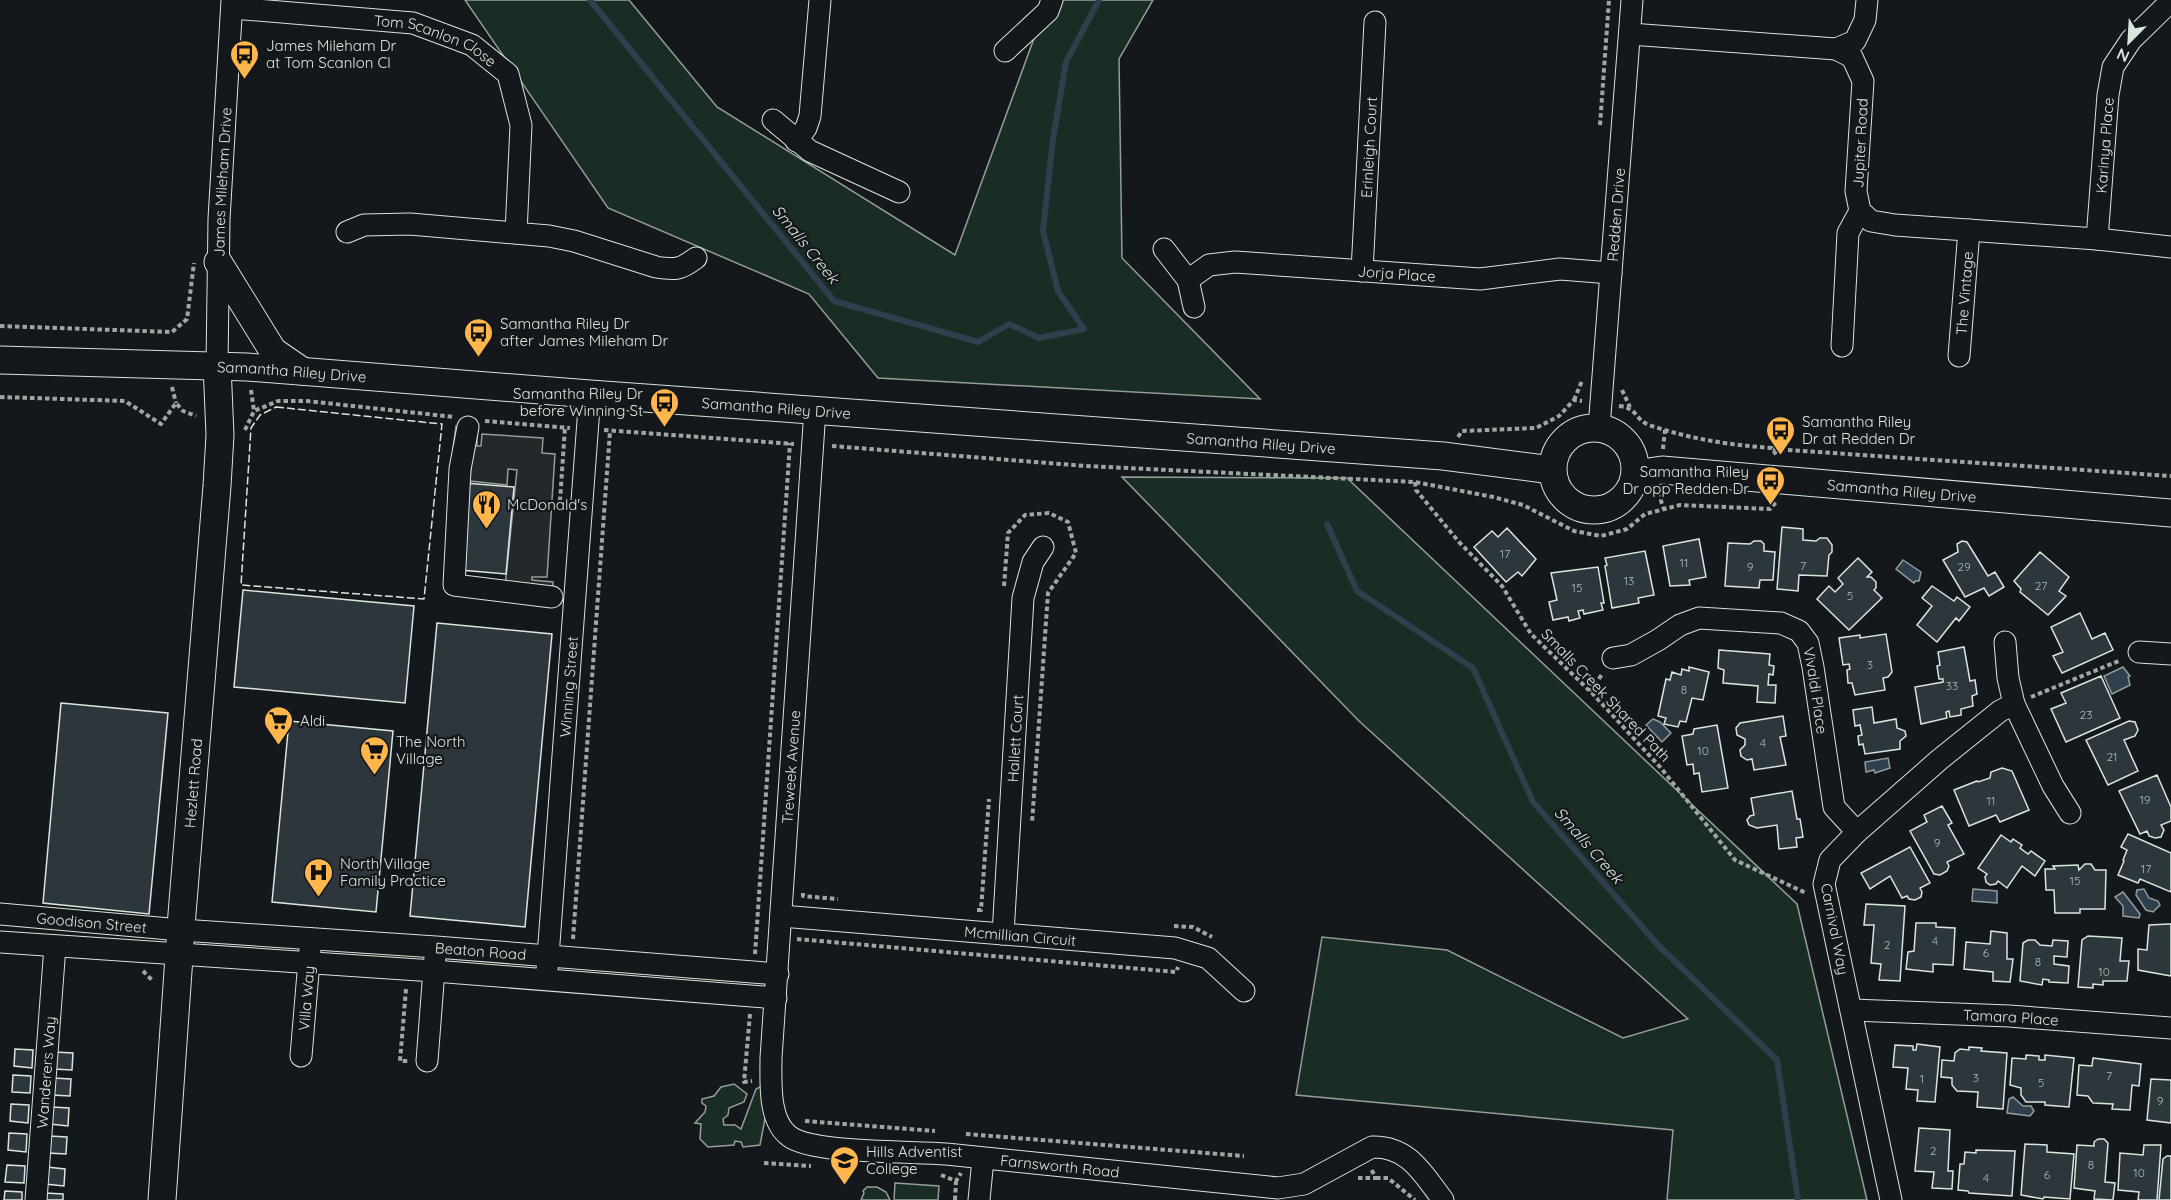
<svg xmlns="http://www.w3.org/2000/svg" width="2171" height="1200" font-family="Quicksand,sans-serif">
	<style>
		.green { fill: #1a2d24; stroke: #939e99; stroke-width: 1.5 }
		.parking { fill: #24282b; stroke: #939e99; stroke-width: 1.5 }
		.water { fill: #2f3f4d; stroke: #939e99; stroke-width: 1.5 }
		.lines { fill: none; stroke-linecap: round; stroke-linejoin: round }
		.stream { stroke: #2f3f4d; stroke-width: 6 }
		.building { fill: #2c363c; stroke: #d8e6dc; stroke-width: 1.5 }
		.minor-casing { stroke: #d8e6dc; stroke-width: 23 }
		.major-casing { stroke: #d8e6dc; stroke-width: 29 }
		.path { stroke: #9da8a2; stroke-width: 4; stroke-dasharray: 4.5 3; stroke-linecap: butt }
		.minor { stroke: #14181c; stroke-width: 21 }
		.major { stroke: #14181c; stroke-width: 27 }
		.fence { stroke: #d8e6dc; stroke-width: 1.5; stroke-dasharray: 8 3; stroke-linecap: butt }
		.labels { text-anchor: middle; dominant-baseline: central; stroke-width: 4.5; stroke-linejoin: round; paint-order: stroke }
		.number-label { font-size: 12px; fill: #adbab4 }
		.street-label { font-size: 15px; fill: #d8e6dc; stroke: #14181c }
		.poi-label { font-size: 15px; fill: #d8e6dc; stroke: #14181c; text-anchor: start }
		.water-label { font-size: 16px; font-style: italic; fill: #d8e6dc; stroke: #14181c }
	</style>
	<rect width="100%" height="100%" fill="#14181c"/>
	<path class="green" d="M465,0h164l88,107 238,148 93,-255h105l-34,59 3,199 138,141 -382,-21 -69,-84 -201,-86z
		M1122,477l225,1 450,426 70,296h-200l6,-70 -377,-35 26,-158 125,13 176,88 65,-19 -329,-298z
		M734,1084l13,10 -3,8 -15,6 -1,7 -5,4 1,6h11l6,4 15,-40 4,-2 7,1 2,9 -9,48 -17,2 -2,-5 -6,-1 -1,4 -26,2 -8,-8 1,-15 -6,-1 10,-11 1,-6 -4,-3v-4l12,-3 7,-9z
		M895,1183l44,3 -1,14h-44z
		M867,1187h10l9,5 4,8h-29l3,-7 -1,-2z"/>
	<path class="parking" d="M456,426l21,1v19h4l1,-12 61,4 -1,15 13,1 -8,123h-15v3l21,2 -2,20 -47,-5 13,-127 -9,-1 -1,16 -37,-4 1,-16 -20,-1z"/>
	<path class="water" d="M1903,560l18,12 -2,9h-4l-1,2 -18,-14z
		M2123,667l7,9 -2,1 2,8 -18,9 -8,-18z
		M1653,719l7,3 11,11 -9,9 -16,-17z
		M1888,758l2,10 -15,5 -1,-3 -8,2 -1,-10z
		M1973,889l24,2v12l-25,-2z
		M2144,889l5,9 9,3 2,4 -7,7 -7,-2 -10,-15 1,-5z
		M2123,892l17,22 -1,4 -16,-2v-10l-8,-9z
		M2013,1097l10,9h8l3,5 -4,5 -23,-3 2,-14z"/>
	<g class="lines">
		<path class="stream" d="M590,0l244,301 144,41 31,-18 30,14 45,-9 -26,-38 -15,-60 10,-92 13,-77 33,-62
			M1327,524l30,67 116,77 60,134 125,143 119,115 21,140"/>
	</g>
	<path class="building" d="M465,483l49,4 -8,87 -46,-4z
		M1782,527l21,2v11l13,1 4,-3h7l5,7v7l-3,3 -2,21 -28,-1 -1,16 -21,-2z
		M1507,528l29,31 -14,17 -4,-4 -12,10 -32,-35 18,-16 6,6z
		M1699,539l7,38 -17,3 1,5 -20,1 -7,-40z
		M1754,541h7l3,3v7l11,1 -2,28h-13l-1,8 -34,-2 3,-43 22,1z
		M1962,541l5,1 21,34 7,-4 9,15 -15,9 -5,-8 -19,9 -22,-37 15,-8 -1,-8z
		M1645,551l9,44 -16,3 1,5 -27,5 -7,-42 2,-1 -2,-7z
		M2040,552l29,25 -10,14 7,5 -18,19 -28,-23 1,-3 -7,-8z
		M1858,558l14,14 -5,5h4l5,5v6l-2,2 8,8 -33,32 -32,-31 12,-13 6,6 8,-8 -5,-6z
		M1598,567l6,36h-3l2,7 -19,4 -1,-4 -5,1 2,7 -11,3 -1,-4 -15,3 -4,-18 8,-2 -6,-27z
		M1932,586l22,15 3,-4 13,10 -11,14 -3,-3 -19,24 -20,-17 15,-19 -10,-8z
		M243,590l171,16 -9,97 -171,-16z
		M2080,613l12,26 13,-6 8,17 -51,23 -9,-17 10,-4 -12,-25z
		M437,623l115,11 -27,293 -115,-11z
		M1886,634l6,38 -4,5 -5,1 2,12 -30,5 -3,-12h-4l-1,-13 3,-1 -1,-5 -6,1 -4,-27 21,-3v3z
		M1964,647l6,34 5,-1 2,14 -5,2 1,10 -12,3v6l-11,2 -1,-6 -3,1 1,6 -26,6 -6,-37 28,-5v-3h-4l-2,-13 3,-1 -2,-13z
		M1719,650l51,4 -1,11 5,1 -1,9 -4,-1 -1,11h8l-1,18 -18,-1 1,-16 -35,-3 1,-13 -6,-2z
		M1689,667l20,5 -6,28 -11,-2 -6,24 -6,-1 -2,6 -14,-3 2,-6 -8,-2 8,-37 4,1 2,-8 9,3 1,-6 7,2z
		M2101,676l19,42 -54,24 -15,-33 15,-6 -5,-10z
		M61,703l107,10 -19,201 -106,-11z
		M1872,707l2,16 22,-4 1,9 8,3 1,5 -6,5v8l-35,5 -2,-10 -4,1 -1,-9 4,-1 -2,-10 -5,1 -2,-16z
		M1783,716l3,20 -6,1 6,28 -32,5 -2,-11 -5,1 -6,-4 -1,-6 5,-5v-6l-8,-4 -1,-7 4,-5z
		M289,721l104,10 -17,181 -104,-10z
		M2129,721l6,1 3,8 -3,6 -11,4 14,31 -30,14 -22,-45z
		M1717,725l11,63 -26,4 -3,-19 -5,1 -1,-10 -6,1 -5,-29 11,-2 1,-5z
		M2002,768l10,3 17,39 -29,12 -4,-7 -27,11 -15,-36 23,-9 1,1 12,-4 1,-6z
		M2157,775l14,32v14l-10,4 3,5 -3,7 -6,1 -6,-2 -2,-5 -7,3 -21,-43z
		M1792,791l5,28h3l3,18 -7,1 1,9 -18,2 -2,-24 -20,3 -8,-3 -2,-5 3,-4 4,-1 -3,-17z
		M1942,806l10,17 -4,2 16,29 -17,8 2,4 -2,5 -7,4 -6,-1 -24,-43 17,-9 -3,-7z
		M2128,834l43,19v39l-31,-13 -2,4 -20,-8 6,-14 -1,-1 4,-10 -6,-3z
		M2001,835l10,7 2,-3 9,6 -2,3 8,6 3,-3 14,10 -10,15 -13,-10 -15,22 -9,-7 -2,3 -6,1 -4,-3 -1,-5 2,-3 -9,-6z
		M1910,847l20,36 -10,5 2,4 -1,5 -6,3 -6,-1 -2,-3 -5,2 -12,-22 -20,13 -9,-16z
		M2085,864h6l4,6h11l-1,39h-25v4h-25l-1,-23h-8l-1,-21h10l-2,-3 25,-1 1,5z
		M1866,904l39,2 -5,75 -21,-1 2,-16 -10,-1 3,-38h-10z
		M1916,923h20v4l19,1 -2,37 -20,-1v8l-27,-3 2,-17 6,-1z
		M2169,924h2v52l-33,-6v-21l9,1 2,-25z
		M1991,931l16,2v26h6l-3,23 -17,-1v-9l-29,-3 2,-27 24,2z
		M2088,936l34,2 -2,23h9l-2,20h-24v4l-10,-1v4l-15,-1 4,-47z
		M2028,940h7l5,5 12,1 1,-6 15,1 -1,16 -13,-1v8l15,2 -1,17 -19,-1v-2l-6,-1 -1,6 -22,-4 3,-38z
		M1917,1044l23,3 -5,55 -18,-1 1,-11 -12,-1 2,-21 -15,-1 2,-22 18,1v4h3z
		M1969,1047l13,1 -1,3 26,2 -4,56 -26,-2 1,-15 -21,-1 -5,-6v-7l-11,-1 1,-17 12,1 1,-8 5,-4 9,1z
		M15,1049l18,1 -1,18 -18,-2z
		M55,1052l18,1 -1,17 -18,-1z
		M2026,1055l13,1v4h6v-5l29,3 -5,49 -24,-2v-3h-19l-5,-7v-7l-11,-3 2,-27 14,1z
		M2093,1058l48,6 -2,22 -7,-1 -2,25 -18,-1 1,-5 -20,-1 -5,-7 -11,-1 2,-30 13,1z
		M13,1075l18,1 -1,17 -18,-1z
		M53,1078l18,1 -1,17 -18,-1z
		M2151,1079l20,1v43l-24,-3z
		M11,1104l18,1 -1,18 -18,-2z
		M52,1107l17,1 -1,18 -18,-2z
		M1919,1128l31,2 -2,41h5l-1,18 -20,-1 2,-16 -19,-1z
		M9,1133l18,1 -1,18 -18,-2z
		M49,1136l18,1 -1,17 -18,-1z
		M2098,1139h6l4,4 -3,39 10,1 -2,17 -19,-1 1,-8 -21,-3 3,-43 17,1v-4z
		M2025,1144l22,1v7l27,2 -4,45 -26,-2 -1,2 -22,-4z
		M2144,1145h17l-4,55h-19l1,-8 -21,-2 2,-37 23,2z
		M1976,1150l39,1 -3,45 -43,-3 -1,-2 -10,-1 2,-26h4l1,-12 11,1z
		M2167,1156h4v44h-12l4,-41z
		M7,1165l18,1 -1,17 -19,-1z
		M47,1167l18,2 -1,17 -19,-2z
		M5,1191l17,1v8h-18z
		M45,1193l18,1v6h-19z"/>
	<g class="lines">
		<defs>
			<g id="minor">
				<path id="s1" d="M232,8l181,15 59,22 36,29 13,51 -5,108"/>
				<path d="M1630,34l206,15 16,8 11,24 -7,110 4,20 11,10 24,4 202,14 74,8"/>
				<path d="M1836,49l19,-8 10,-21 2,-20"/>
				<path d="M1005,51l43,-40 4,-11"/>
				<path d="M773,120l37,31 89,41"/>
				<path d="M796,141l10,-13 4,-12 10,-116"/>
				<path d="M347,232l17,-7 46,-1 139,12 25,5 82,26c19,3 24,3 40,-9"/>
				<path id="s2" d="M2097,239l11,-144 5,-28 18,-27 40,-39"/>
				<path d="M1164,249l24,31 6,27"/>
				<path id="s3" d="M1362,271l13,-249"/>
				<path id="s4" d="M1188,280l21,-15 26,-3 245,17 80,-10 51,4"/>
				<path d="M1842,346l6,-113 12,-22"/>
				<path id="s5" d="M1959,356l10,-126"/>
				<path id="s6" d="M217,365l2,-146 13,-219"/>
				<path id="s7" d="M815,410l-44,648c0,24 -3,62 18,78 22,18 124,15 157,18 111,11 221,23 332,34l26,-4 68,-37c37,-1 51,27 71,53"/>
				<path d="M468,427l-8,42 -6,116 98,12"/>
				<path id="s8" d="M1599,428l33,-428"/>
				<path d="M2005,642l3,36 6,26 39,82 17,27"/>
				<path d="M2139,652l32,2"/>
				<path id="s9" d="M1613,658l18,-3 27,-15 22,-15 19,-7 82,5 18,8 9,12 5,24 21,140 23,25"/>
				<path id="s10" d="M0,914l181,16 255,17 342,27"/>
				<path id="s11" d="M781,916l394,32 33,10 36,33"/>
				<path id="s12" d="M1003,934l20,-336 10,-36 10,-15"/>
				<path d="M0,942l434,29 342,27"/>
				<path id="s13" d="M547,970l43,-576"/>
				<path id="s14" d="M1852,1010l157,6 162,12"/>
				<path id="s15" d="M301,1056l9,-107"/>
				<path d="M427,1061l8,-104"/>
				<path id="s16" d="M36,1200l19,-254"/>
				<path d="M979,1200l4,-41"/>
				<path d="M1891,1200l-67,-316 6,-24 27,-28 82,-72 61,-49 14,-7"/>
			</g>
			<g id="major">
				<path d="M218,262l55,89 29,20"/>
				<path id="s17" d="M0,360l247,7 343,27 853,62 109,14"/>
				<circle cx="1594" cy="469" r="41"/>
				<path id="s18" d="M1635,474l27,-4 509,43"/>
				<path id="s19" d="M162,1200l20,-286 35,-428 3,-51 -3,-70"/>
			</g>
		</defs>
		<use href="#minor" class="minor-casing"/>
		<use href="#major" class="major-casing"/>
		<path class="path" d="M1600,125l9,-125
			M0,326l172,6 15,-13 7,-56
			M172,387l4,16
			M251,390l3,21
			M1622,390l8,17
			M0,397l125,4 36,23 15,-21 7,8 13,5
			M1574,400l8,-19
			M1619,406c19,2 16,14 30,19 41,14 80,20 123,23l5,8
			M485,421l85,7
			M245,430l9,-19 24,-10h29l147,16
			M604,430l190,14
			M1458,437l4,-6 74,-3 23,-12 15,-16 8,1
			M832,446l254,20 329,16 78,15 30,8 51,26 27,5 26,-7 18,-15 35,-9 90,4 7,-8
			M1663,449l2,-19
			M1773,449l398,27
			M1415,482l1,8 43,52 43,44 29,48 63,61 66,72 75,93 71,33
			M1661,492v9l3,8
			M560,501l5,-74
			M1004,586l4,-53 17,-18 24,-2 19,9 8,31 -28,40 -16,230
			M1590,691l13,-18
			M2031,697l90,-37
			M803,893v3l35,3
			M977,910h4l8,-111
			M1174,926l19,1 19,10
			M573,939l37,-508
			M797,939l379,33 2,-5
			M755,954l35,-511
			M143,971l10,10
			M406,989l-6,72h8
			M750,1014l-6,68 8,-1
			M805,1121l130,10
			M966,1134l278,22
			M764,1163l47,3
			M941,1175l15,6 5,-8
			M1358,1178h18l-5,-9
			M1376,1178h12l27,22
			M955,1200l1,-19"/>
		<use href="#minor" class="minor"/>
		<use href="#major" class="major"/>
		<path class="fence" d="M276,407l166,17 -18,175 -183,-14 10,-157 9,-13z"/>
	</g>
	<defs>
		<symbol id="bus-pin" viewBox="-11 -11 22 30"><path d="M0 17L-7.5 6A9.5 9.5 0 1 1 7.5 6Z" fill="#ffb74d" stroke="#14181c"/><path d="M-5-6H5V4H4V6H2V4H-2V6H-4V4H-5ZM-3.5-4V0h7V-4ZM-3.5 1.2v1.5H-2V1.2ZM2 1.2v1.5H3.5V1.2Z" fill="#111"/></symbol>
		<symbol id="restaurant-pin" viewBox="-11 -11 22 30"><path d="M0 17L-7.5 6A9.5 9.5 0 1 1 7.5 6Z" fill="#ffb74d" stroke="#14181c"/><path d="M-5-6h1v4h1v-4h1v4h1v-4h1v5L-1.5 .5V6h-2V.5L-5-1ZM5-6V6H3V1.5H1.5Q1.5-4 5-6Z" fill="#111"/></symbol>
		<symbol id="supermarket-pin" viewBox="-11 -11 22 30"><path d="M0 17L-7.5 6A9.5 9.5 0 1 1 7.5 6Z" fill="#ffb74d" stroke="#14181c"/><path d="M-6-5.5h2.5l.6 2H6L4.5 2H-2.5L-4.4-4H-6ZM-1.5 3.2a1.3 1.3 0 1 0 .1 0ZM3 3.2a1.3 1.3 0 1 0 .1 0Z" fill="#111"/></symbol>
		<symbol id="hospital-pin" viewBox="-11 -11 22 30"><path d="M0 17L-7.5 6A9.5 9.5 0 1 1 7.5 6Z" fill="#ffb74d" stroke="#14181c"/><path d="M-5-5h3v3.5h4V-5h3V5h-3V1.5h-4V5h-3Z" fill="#111"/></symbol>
		<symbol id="school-pin" viewBox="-11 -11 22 30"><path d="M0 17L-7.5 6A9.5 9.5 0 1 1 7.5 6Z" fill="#ffb74d" stroke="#14181c"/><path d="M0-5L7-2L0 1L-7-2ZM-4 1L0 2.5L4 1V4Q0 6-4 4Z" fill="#111"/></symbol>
	</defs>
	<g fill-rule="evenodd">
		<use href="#bus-pin" x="228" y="38" width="33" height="45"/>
		<use href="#bus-pin" x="462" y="316" width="33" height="45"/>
		<use href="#bus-pin" x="648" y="386" width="33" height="45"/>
		<use href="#bus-pin" x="1764" y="414" width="33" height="45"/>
		<use href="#bus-pin" x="1754" y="464" width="33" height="45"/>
		<use href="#restaurant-pin" x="470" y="488" width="33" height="45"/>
		<use href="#supermarket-pin" x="262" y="704" width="33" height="45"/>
		<use href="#supermarket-pin" x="358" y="734" width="33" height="45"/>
		<use href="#hospital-pin" x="302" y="856" width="33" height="45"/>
		<use href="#school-pin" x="828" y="1144" width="33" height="45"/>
	</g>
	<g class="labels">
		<g class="number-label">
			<text x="1505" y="553">17</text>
			<text x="1684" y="562">11</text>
			<text x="1803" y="565">7</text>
			<text x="1750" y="566">9</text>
			<text x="1964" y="566">29</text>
			<text x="1629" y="580">13</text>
			<text x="2041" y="585">27</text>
			<text x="1577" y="587">15</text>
			<text x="1850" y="595">5</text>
			<text x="1870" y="664">3</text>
			<text x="1952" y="685">33</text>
			<text x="1684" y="689">8</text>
			<text x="2086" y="714">23</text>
			<text x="1763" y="742">4</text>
			<text x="1703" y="750">10</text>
			<text x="2112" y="756">21</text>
			<text x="2145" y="799">19</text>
			<text x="1991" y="800">11</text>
			<text x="1937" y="842">9</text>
			<text x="2146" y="868">17</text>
			<text x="2075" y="880">15</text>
			<text x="1935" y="940">4</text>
			<text x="1887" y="944">2</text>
			<text x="1986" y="952">6</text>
			<text x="2038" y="961">8</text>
			<text x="2104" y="971">10</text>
			<text x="2109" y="1075">7</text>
			<text x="1976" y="1077">3</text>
			<text x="1922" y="1078">1</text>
			<text x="2041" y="1082">5</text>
			<text x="2160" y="1100">9</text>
			<text x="1933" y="1150">2</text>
			<text x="2091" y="1164">8</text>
			<text x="2139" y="1172">10</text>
			<text x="2047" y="1174">6</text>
			<text x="1986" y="1177">4</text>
		</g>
		<g class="street-label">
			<text stroke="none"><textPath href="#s1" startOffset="208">Tom Scanlon Close</textPath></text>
			<text transform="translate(1860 143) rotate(-87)">Jupiter Road</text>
			<text stroke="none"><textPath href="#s2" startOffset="94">Karinya Place</textPath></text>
			<text stroke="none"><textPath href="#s3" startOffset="124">Erinleigh Court</textPath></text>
			<text stroke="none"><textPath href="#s6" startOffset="183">James Mileham Drive</textPath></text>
			<text stroke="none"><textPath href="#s8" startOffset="214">Redden Drive</textPath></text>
			<text stroke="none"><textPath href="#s4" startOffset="214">Jorja Place</textPath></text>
			<text stroke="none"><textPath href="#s5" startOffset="63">The Vintage</textPath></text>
			<text stroke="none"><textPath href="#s17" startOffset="292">Samantha Riley Drive</textPath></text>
			<text stroke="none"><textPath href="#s17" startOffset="778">Samantha Riley Drive</textPath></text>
			<text stroke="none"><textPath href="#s17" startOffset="1264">Samantha Riley Drive</textPath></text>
			<text stroke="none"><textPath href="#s18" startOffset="268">Samantha Riley Drive</textPath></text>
			<text stroke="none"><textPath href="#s13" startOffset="284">Winning Street</textPath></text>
			<text stroke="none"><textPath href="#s9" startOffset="261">Vivaldi Place</textPath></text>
			<text transform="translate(1606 695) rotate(46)">Smalls Creek Shared Path</text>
			<text stroke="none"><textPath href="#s12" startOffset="196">Hallett Court</textPath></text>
			<text transform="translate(791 767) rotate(-86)">Treweek Avenue</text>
			<text stroke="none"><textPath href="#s19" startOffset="418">Hezlett Road</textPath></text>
			<text stroke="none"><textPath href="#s10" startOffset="92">Goodison Street</textPath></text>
			<text transform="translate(1835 929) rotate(79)">Carnival Way</text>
			<text stroke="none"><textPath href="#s11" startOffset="240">Mcmillian Circuit</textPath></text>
			<text stroke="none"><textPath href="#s10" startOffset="482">Beaton Road</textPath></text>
			<text stroke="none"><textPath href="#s15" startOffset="58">Villa Way</textPath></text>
			<text stroke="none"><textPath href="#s14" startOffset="159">Tamara Place</textPath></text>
			<text stroke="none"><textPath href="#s16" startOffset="128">Wanderers Way</textPath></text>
			<text stroke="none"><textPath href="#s7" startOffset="1006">Farnsworth Road</textPath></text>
		</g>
		<g class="poi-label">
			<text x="266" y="45">James Mileham Dr<tspan x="266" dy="17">at Tom Scanlon Cl</tspan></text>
			<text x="500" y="323">Samantha Riley Dr<tspan x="500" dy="17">after James Mileham Dr</tspan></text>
			<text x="643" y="393" text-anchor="end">Samantha Riley Dr<tspan x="643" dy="17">before Winning St</tspan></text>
			<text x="1802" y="421">Samantha Riley<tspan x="1802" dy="17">Dr at Redden Dr</tspan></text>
			<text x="1749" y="471" text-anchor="end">Samantha Riley<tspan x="1749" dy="17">Dr opp Redden Dr</tspan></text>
			<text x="507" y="504">McDonald's</text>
			<text x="300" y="720">Aldi</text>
			<text x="396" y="741">The North<tspan x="396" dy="17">Village</tspan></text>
			<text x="340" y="863">North Village<tspan x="340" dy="17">Family Practice</tspan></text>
			<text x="866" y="1151">Hills Adventist<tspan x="866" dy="17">College</tspan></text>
		</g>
		<g class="water-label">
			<text transform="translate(806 244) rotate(51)">Smalls Creek</text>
			<text transform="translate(1589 845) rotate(49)">Smalls Creek</text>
		</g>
	</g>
	<g transform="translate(2129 42) rotate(204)" stroke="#14181c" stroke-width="4.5" paint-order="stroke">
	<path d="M0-4.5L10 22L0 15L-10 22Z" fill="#d8e6dc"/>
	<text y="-9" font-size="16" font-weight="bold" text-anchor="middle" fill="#d8e6dc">N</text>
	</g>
</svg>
